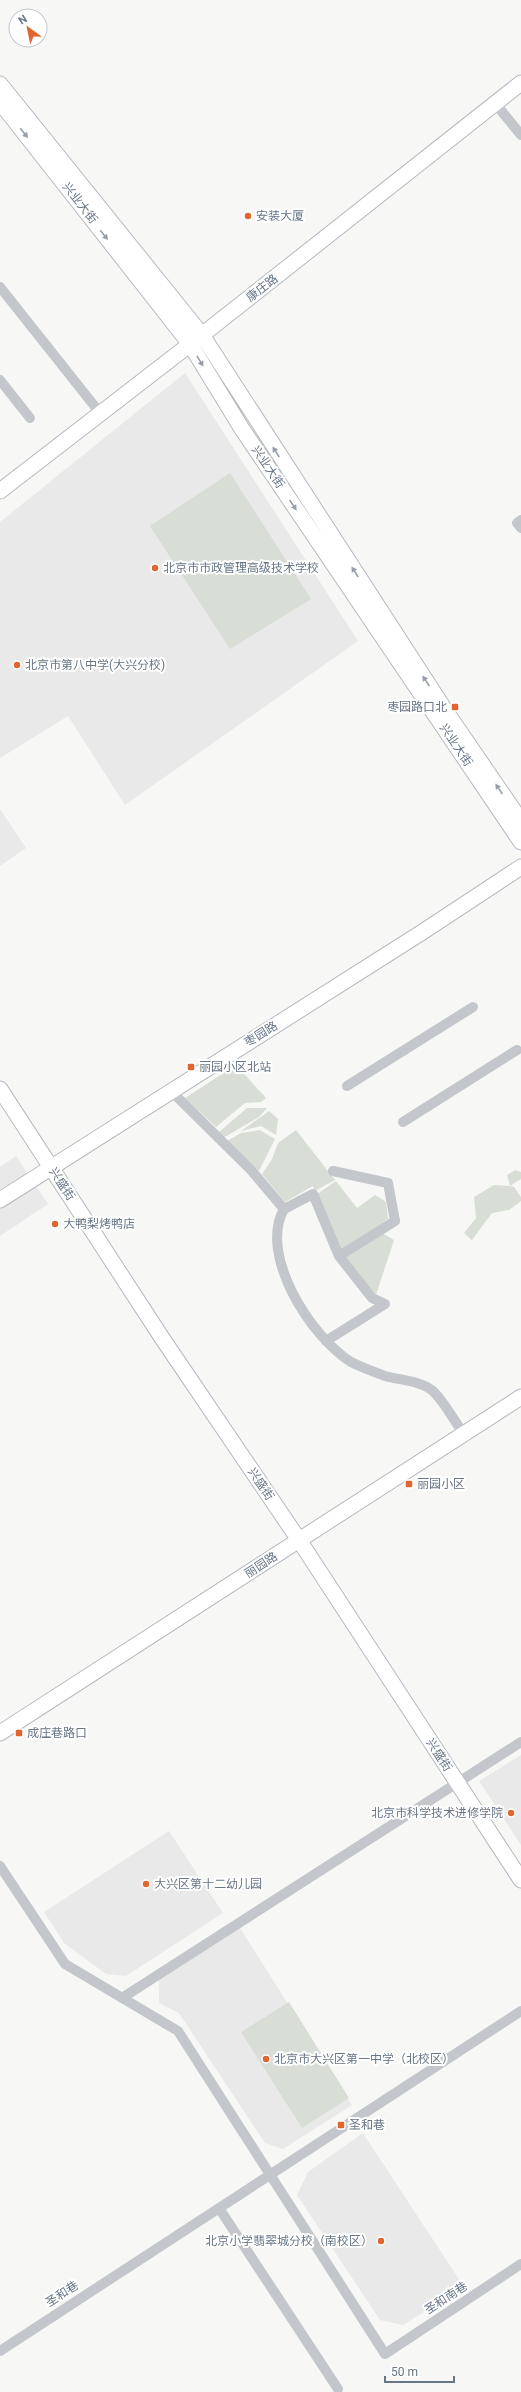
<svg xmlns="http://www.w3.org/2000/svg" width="521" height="2392" font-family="Roboto,'Noto Sans SC',sans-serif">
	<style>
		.built { fill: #e8e9e8 }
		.green { fill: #d8ded6 }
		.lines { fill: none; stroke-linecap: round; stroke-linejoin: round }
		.secondary-casing { stroke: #b5babf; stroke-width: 17 }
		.street { stroke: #c3c6ca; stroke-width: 10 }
		.secondary { stroke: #fff; stroke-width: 15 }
		.oneway { fill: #959eaa }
		.poi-dot { fill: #df662e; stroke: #fff; stroke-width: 1.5 }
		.labels { text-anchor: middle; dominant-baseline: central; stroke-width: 4; stroke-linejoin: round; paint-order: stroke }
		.street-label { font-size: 12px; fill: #677585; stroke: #fff }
		.poi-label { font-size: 12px; fill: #677585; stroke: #fff; text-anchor: start }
	</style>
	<rect width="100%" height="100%" fill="#f7f8f5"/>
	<path class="built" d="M185,373l173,268 -233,164 -57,-89 -68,42v-236z
		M0,809l26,39 -26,18z
		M16,1156l32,48 -48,32v-69z
		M521,1755v90l-42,-64z
		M169,1831l54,82 -97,63 -20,-2 -42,-31 -20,-31z
		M240,1928l112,177 -69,44 -18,-6 -86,-130 -20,-10v-23z
		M363,2133l101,154 -61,38 -23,-5 -83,-125 11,-23z"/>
	<path class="green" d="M230,473l81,126 -81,50 -80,-123z
		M236,1065l30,33 -5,4 -16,1 -29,24 -31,-29z
		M247,1108h20l-8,9 -34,20 -6,-5z
		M269,1111l9,8 -2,16 -15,-9 -20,5z
		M260,1130l15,9 -16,32 -32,-30 14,-8z
		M296,1130l39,50 -20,11 -2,-5 -28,16 -23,-28 10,-15 6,-16z
		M515,1170l6,2v7l-11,7 4,1 7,10v4l-12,9 -17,3 -20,27 -8,-7 12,-15 -2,-21 20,-12 16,1 -3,-11z
		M336,1181l21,27 18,-13 11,7 2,17 -48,32 -23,-57z
		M382,1233l12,7 -18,55 -33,-37z
		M289,2002l60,96 -47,30 -61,-96z"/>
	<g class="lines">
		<defs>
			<path id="secondary" d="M0,84l202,251 245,378 74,108
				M0,102l190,242 52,85 279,413
				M0,491l202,-156 319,-252
				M0,1089l162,249 137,202 222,340
				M0,1200l424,-269 97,-64
				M0,1733l521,-336"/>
		</defs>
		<use href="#secondary" class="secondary-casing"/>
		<path class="street" d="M495,103l26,32
			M0,287l100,126
			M0,380l30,38
			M521,520l-4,3 4,5
			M347,1086l126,-79
			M171,1091l80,79 33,39c-26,46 27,128 67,153 10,5 23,10 34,14 14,4 38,5 49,16 11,11 20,29 30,42
			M403,1122l114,-72
			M333,1171l55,12 7,38 -56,35 33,42 13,6
			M284,1209l29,-15 26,62
			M326,1341l59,-37
			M0,1866l65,98 113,67 207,323 136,-90
			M122,1998l399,-256
			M219,2208l119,181
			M0,2351l521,-340"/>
		<use href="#secondary" class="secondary"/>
	</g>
	<defs><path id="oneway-solid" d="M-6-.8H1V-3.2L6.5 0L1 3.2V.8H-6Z"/></defs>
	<g class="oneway">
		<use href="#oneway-solid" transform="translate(24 133) rotate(52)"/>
		<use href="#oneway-solid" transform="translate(104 235) rotate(52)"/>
		<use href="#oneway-solid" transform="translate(200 361) rotate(58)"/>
		<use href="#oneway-solid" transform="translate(276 452) rotate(-123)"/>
		<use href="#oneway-solid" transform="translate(293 505) rotate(56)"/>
		<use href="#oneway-solid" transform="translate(355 572) rotate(-123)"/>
		<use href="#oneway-solid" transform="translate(426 681) rotate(-123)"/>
		<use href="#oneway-solid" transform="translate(499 789) rotate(-124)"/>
	</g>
	<g class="poi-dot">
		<circle cx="248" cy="216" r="4"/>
		<circle cx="155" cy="568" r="4"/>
		<circle cx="17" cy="665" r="4"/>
		<rect x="451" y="703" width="8" height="8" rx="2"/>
		<rect x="187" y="1063" width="8" height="8" rx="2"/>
		<circle cx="55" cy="1224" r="4"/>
		<rect x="405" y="1480" width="8" height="8" rx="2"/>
		<rect x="15" y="1729" width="8" height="8" rx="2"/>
		<circle cx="511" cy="1813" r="4"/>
		<circle cx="146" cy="1884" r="4"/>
		<circle cx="266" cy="2059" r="4"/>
		<rect x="337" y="2121" width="8" height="8" rx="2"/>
		<circle cx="381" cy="2241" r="4"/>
	</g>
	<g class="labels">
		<g class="street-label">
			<text transform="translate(80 203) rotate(52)">兴业大街</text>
			<text transform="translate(262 288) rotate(-38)">康庄路</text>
			<text transform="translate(268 467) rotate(56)">兴业大街</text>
			<text transform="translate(456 745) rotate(56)">兴业大街</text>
			<text transform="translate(261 1034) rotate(-32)">枣园路</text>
			<text transform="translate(62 1184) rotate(57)">兴盛街</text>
			<text transform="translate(261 1484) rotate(56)">兴盛街</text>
			<text transform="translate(261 1565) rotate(-33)">丽园路</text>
			<text transform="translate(439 1755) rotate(57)">兴盛街</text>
			<text transform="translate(62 2294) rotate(-33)">圣和巷</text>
			<text transform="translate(446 2298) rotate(-33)">圣和南巷</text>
		</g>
		<g class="poi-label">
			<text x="256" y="216">安装大厦</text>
			<text x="163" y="568">北京市市政管理高级技术学校</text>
			<text x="25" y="665">北京市第八中学(大兴分校)</text>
			<text x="447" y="707" text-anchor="end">枣园路口北</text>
			<text x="199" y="1067">丽园小区北站</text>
			<text x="63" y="1224">大鸭梨烤鸭店</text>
			<text x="417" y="1484">丽园小区</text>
			<text x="27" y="1733">成庄巷路口</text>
			<text x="503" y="1813" text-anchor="end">北京市科学技术进修学院</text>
			<text x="154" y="1884">大兴区第十二幼儿园</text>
			<text x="274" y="2059">北京市大兴区第一中学（北校区）</text>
			<text x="349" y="2125">圣和巷</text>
			<text x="373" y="2241" text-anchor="end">北京小学翡翠城分校（南校区）</text>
		</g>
	</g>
	<g transform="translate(28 28) rotate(327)"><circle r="19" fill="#ffffff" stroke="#c2c8ce"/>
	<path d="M0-3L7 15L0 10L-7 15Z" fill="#df662e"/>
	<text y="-6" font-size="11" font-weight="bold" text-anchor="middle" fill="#677585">N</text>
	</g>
	<path d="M385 2376v6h69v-6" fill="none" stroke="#677585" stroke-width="2"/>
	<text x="391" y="2376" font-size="12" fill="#677585" stroke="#ffffff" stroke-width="3" paint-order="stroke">50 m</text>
</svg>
